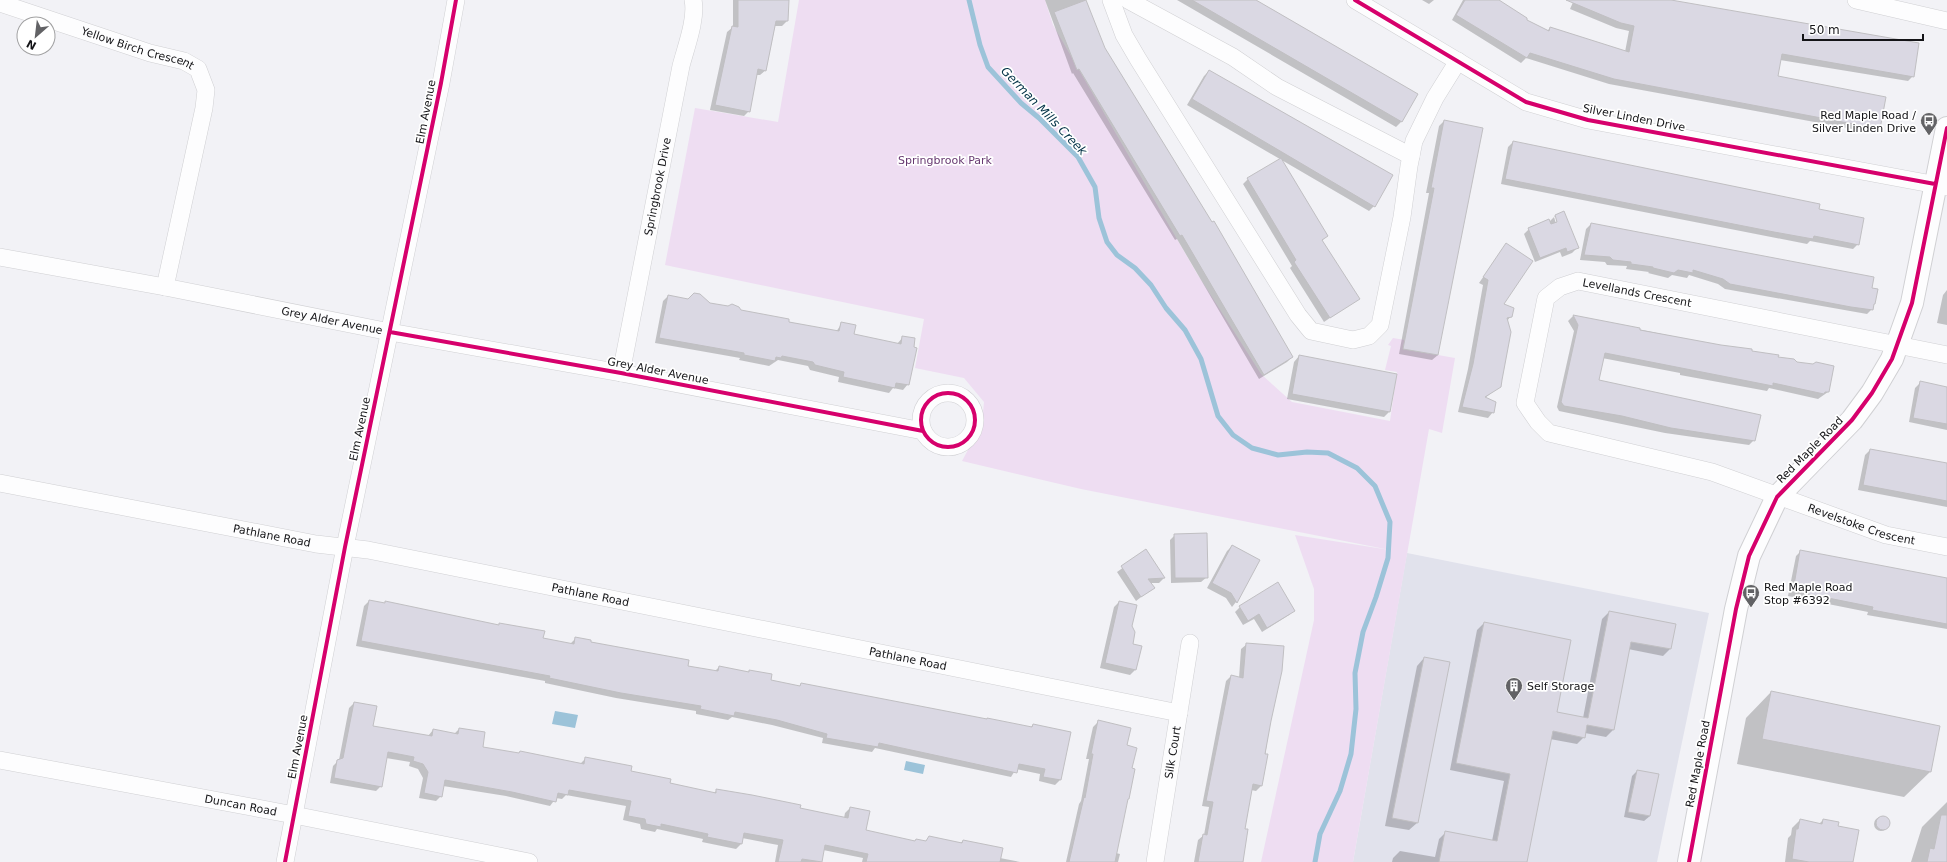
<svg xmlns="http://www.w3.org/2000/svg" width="1947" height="862" font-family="'DejaVu Sans',sans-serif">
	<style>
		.built { fill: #e1e2ec }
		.green { fill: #eeddf2 }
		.water { fill: #9cc3d9 }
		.shadow { fill: #0003; fill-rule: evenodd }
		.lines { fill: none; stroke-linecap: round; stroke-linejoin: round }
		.stream { stroke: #9cc3d9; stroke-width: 5 }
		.building { fill: #dad8e3; stroke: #c0bfc2 }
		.street-casing { stroke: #d0d0d3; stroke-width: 18 }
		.secondary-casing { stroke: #d0d0d3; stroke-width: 24 }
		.street { stroke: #fdfdfe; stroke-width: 17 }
		.secondary { stroke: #fdfdfe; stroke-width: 22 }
		.cycleway-casing { stroke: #fff; stroke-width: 6 }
		.cycleway { stroke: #d6006c; stroke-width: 4 }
		.labels { text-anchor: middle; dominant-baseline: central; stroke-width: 3.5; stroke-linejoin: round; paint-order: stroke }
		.street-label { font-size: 11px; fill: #141417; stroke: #fff }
		.poi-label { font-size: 11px; fill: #141417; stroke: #fff; text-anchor: start }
		.park-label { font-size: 11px; fill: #673971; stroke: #fff }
		.water-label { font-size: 12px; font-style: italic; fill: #003045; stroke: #fff }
	</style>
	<rect width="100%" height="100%" fill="#f2f2f6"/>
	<path class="built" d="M1407,553l302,60 -52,249h-304z"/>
	<path class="green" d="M799,0h246l8,25 143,247 65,102 31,28 98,19 7,-49 -12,-2 6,-24 -3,-1 5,-7 12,2 -1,9 51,9 -13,75 -13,-4 -76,433h-92l53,-242v-31l-19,-54 95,15 -309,-61 -119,-28 20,-37 2,-22 -20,-24 -49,-10 9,-49 -259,-54 30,-157 83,14z"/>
	<path class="water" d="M555,711l23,4 -3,13 -23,-4z
		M906,761l19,4 -2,9 -19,-4z"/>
	<path class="shadow" d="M733,0h55l-1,21 -5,5h-7l-9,44 -6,5h-4l-7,36 -5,5 -34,-6 17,-78 6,-5z
		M1045,0h40l19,49 188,308 -5,5 -28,17 -82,-140 -2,1 -102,-167 -1,1z
		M1177,0h76l164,94 -16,28 -5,5z
		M1422,0h12l-5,4z
		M1463,0h34l29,20 21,11 3,-3 75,24 4,-21 -13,-3 -46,-19 4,-9h92l247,76 -5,5 -128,-21 -3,17 102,51 -5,5 -265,-49 -83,-26 -5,5 -69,-43z
		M1209,71l165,135 -5,5 -182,-106 17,-29z
		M1444,121l-6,234 -6,5 -33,-6 30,-161h-3l13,-67z
		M1513,142l263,53v1l42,14 40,34 -5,5 -43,-8 -3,3 -306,-60 7,-37z
		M1280,159l46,77 -4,5 36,58 -34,23 -34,-54 2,-2 -49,-82 5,-5z
		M1564,212l13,36 -5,5 -10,4 -2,-5 -25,10 -11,-28 5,-5 20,-7 6,-6zM1554,217h2l3,9 -2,1z
		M1591,224l280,64 1,21 -5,5 -142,-25 -7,-5 -29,-9 -2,3 -15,-3 -4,3 -20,-5 1,-1 -23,-3 1,-3 -20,-1 -2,-3 -25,-2 6,-31z
		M1502,250l1,54 8,12 -4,5 -7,65 -15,12 8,14 -5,6 -30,-6 10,-43 15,-84 -4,-2z
		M1947,290v35l-10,-2 6,-28z
		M668,296l168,36 6,-9 10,12 45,9 6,-7 5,47 -5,6 -10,-2 -4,5 -51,-11 1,-5 -29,-7 -2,-4 -30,-6 -9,6 -30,-6 1,-2 -85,-15 8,-42z
		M1573,316l178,36 46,11 31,29 -10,7 -49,-11 -2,3 -87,-16v-2l-78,-15 -4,23 156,59 -5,5 -84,-12 -106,-22 -2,-4 17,-76 -6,-10z
		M1299,356l90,56 -5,5 -97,-18 7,-37z
		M1921,382l26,6v42l-38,-8 6,-34z
		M1870,450l77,14v43l-89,-17 7,-35z
		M1175,535l32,42 -6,5 -30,1 -1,-43z
		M1232,546l27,14 -23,42 -4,5 -6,-9 -19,-10 20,-37z
		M1146,551l18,27 -5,5h-9l3,5 -17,13 -19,-29z
		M1801,551l146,28v50l-80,-14 1,-3 -80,-16 8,-40z
		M369,601l15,3 2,-2 112,24 2,-2 42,15 28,5 6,-6 111,29 27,5 5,-5 29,5 2,-1 19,10 30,6 2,-3 229,44 3,-3 36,7 -9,48 -5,5 -16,-4 1,-7 -24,-5 -5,8 -136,-29 -3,4 -50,-9 1,-5 -51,-13 -40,-8 -4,3 -32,-6v-3l-80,-13 -71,-15v-2l-189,-35 8,-40z
		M1119,602l12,24 1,19 8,2 -5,23 -5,5 -30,-7 14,-61z
		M1240,607l54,3 -5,5 -27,17 -8,-13 -11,6 -8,-13z
		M1609,612l66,12 -5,25 -7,7 -35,-7 -15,81 -7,7 -21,-4 -1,4 -7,7 -27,-5 -24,123h-134l1,-4 7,-7 35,6 4,-18 7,-7 46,9 12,-60 -54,-11 27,-140 7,-7 72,90 27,5 19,-99z
		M1247,644l23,77 -9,65 -5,5 -5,-1 -7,40h3l-4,32h-49l4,-22 6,-5 5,-28 -7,-1 24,-125 5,-5 8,2 2,-29z
		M1424,658l-7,165 -8,7 -24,-4 32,-160z
		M1771,692l159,80 -26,25 -167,-33 9,-46z
		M354,703l18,24 56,9 5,-6 21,4 5,-5 23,19 36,6 2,-2 60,12 5,-5 84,24 44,11 4,-4 127,28 1,-5 5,-5 15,23 49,11h11l4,-5 31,6 3,-2 37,17 20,4h-158l1,-4 -40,-8 -2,12h-46l3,-17 -36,-7 -1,6 -5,5 -34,-7 1,-3 -46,-10 -2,3 -14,-3 -1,-5 -17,-4 3,-14 -60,-11 -4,4 -6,-1 -6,8 -44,-10 -63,-10 -2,10 -5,5 -17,-3 4,-20 -5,-9 -9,-3 1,-4 -24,-4 -5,28 -5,5 -46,-8 3,-17 6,-6 10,-52z
		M1098,722l28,24 5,23 -15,84 4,1 -2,8h-52l13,-58 2,-3 8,-42h-3l7,-32z
		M1637,771l13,45 -6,5 -20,-4 8,-41z
		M1947,802v60h-36l11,-35z
		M1874 824a7 7 0 1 1 14 0a7 7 0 1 1-14 0Z
		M1800,820l19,4 4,-4 14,7 15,35h-67l3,-24 3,-3 1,-7z"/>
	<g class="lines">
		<path class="stream" d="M969,0l11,45 8,22 33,36 18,15 39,39 17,30 4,31 8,24 10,13 18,13 16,17 15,23 19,22 16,29 17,57 15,19 19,13 26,7 29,-3 21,1 29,15 18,18 15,36 -2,36 -12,39 -13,35 -8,41 1,36 -5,45 -11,37 -20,43 -5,28"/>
	</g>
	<path class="building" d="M738,0h51l-1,21h-12l-10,50 -8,-2 -8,43 -35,-7 17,-79 6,1z
		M1086,0l19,48 107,174 2,-1 79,136 -29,18 -82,-140 -2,1 -101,-167 -2,1 -23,-58z
		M1192,0h64l162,94 -16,28z
		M1465,0h34l28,18v2l22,11 1,-4 79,25 5,-26 -13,-3 -55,-23h105l248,43 -5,34 -132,-23 -4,22 108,21 -6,32 -266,-50 -84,-26 -3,5 -71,-43z
		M1209,70l184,105 -18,32 -183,-108z
		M1444,120l39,8 -45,227 -35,-6 31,-161h-3z
		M1513,141l307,63 -1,5 45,9 -5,27 -45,-9 -1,3 -39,-7 -269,-53z
		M1281,158l47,78 -6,4 38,59 -30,19 -36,-56 2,-2 -49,-82z
		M1564,211l15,37 -12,4 -1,-4 -26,10 -12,-30 21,-9 2,5 6,-2 -2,-7z
		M1591,223l283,54 -2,11 6,1 -3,15h-1l-1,6 -22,-3 -121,-23 -7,-5 -30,-9v3l-15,-3 -4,3 -21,-5v-1l-22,-3v-2l-18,-2 -3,-3 -26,-2z
		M1506,243l27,18 -29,43 10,4 -2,9 -5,1 4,14 -9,48 -1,7 -16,10 11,5 -2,11 -32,-6 11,-43 15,-84 -5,-3z
		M694,293l6,1 10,9 18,3 4,-2 7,3 2,3 48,9v3l50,9 2,-9 15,3 -2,9 47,10 1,-8 13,2 -1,9 3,1 -8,37 -13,-2 -1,5 -52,-11 1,-5 -29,-7 -2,-3 -31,-6 -1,2 -5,-1 -1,4 -31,-6v-2l-85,-15 9,-43 20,4z
		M1573,315l67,13v2l81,15 31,4v2l27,4 -1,2 16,2 3,3 16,2 3,-2 18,4 -5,26h-4l-1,2 -51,-11v3l-168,-33 -6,27 162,35 -6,26 -84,-13 -49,-12 -58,-10 -3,-4 17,-77z
		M1299,355l98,19 -7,38 -98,-18z
		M1920,381l27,6v37l-34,-6z
		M1870,449l77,14v38l-84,-16z
		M1207,533l1,45h-33l-1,-44z
		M1232,545l28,15 -23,43 -6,-10 -19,-10z
		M1146,549l19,29 -17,1 7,9 -14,9 -20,-31z
		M1800,550l147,28v46l-75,-14 1,-3 -80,-16z
		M1278,582l17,29 -28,17 -8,-14 -11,7 -9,-15z
		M369,600l16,3v-2l114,24v-2l46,8 -2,7 31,6 1,-7 16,3v2l98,18 -1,6 30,5 1,-5 30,6v-2l23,4 -1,6 29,6 1,-3 186,36v-1l45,9 1,-3 38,8 -10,48 -18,-3 2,-8 -26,-5 -2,9 -138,-30 -1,4 -52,-9 1,-4 -50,-14 -42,-8 -1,4 -34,-7 1,-3 -80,-13 -72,-15 1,-2 -189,-35z
		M1119,601l18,4 -5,21 3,6 -2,12 9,2 -6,24 -31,-7z
		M1609,611l67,13 -5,25 -40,-7 -17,88 -27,-5 -2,13 -32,-7 -26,131h-88l6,-31 52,10 13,-67 -54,-11 28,-141 87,18 -14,72 31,6z
		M1246,643l38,3 -2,25 -11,50 -6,33h3l-6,32 -9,-2 -8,45h3l-5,33h-45l5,-28 4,1 6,-33 -7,-1 25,-126 12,3z
		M1424,657l26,5 -32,161 -26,-5z
		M1771,691l169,35 -9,46 -169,-33z
		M354,702l23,4 -4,20 59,10 1,-7 25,5 1,-6 26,4 -2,15 36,6 1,-2 64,13 1,-7 47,9 -1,5 40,8 -1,4 46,10v-4l36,6 49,10 -1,3 48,10 2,-11 20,4 -4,19 49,11 1,-2 10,2 3,-5 33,7 1,-3 40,8 -3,14h-134l2,-8 -43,-9 -3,17 -20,-3 -1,3h-23l5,-22 -39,-7 -2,11 -35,-7 1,-3 -47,-10v3l-15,-3 -1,-5 -17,-3 3,-15 -62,-11 -1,5 -10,-2 -2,9 -44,-10 -67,-12 -3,17 -18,-4 4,-21 -5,-8 -10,-3 1,-4 -26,-5 -6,35 -48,-9 3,-18 6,-2z
		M1098,720l33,8 -4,17 10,3 -5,20 3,1 -6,30h-1l-13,63h-46l15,-65 1,1 8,-44h-2z
		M1637,770l22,4 -9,42 -22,-4z
		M1941,815h6v47h-20l3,-14 4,1z
		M1876 823a7 7 0 1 1 14 0a7 7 0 1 1-14 0Z
		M1800,819l22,5 1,-5 16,3 -1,4 21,4 -6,32h-44l-17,-3 4,-30h2z"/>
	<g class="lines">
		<defs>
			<g id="street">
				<path d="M1111,0l13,35 14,24 160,256 13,16 42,9 16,-4 11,-11 22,-108 7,-51 5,-25 21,-43 23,-37"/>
				<path d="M1128,0l105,57 44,30 134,69"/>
				<path d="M1355,0l171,102 62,18 359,67"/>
				<path d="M1856,0l91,21"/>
				<path id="s1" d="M0,3l150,50 34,8 14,8 8,21 -2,18 -39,179"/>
				<path id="s2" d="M0,257l165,30 225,45 231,41 302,58"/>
				<path id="s3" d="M1947,355l-369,-74 -18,6 -14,11 -21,105 13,19 11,11 163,39 174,63 61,12"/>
				<path id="s4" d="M621,373l60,-307c5,-19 16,-48 12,-66"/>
				<circle cx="948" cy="420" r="27"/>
				<path id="s5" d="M0,483l316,61 52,6 811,163"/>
				<path id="s6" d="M0,760l294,55 235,47"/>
				<path d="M285,862l60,-315 96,-464 15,-83"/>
				<path id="s7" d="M1155,862l35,-219"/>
			</g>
			<path id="secondary" d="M1689,862l47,-253 13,-53 28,-59 75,-77 20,-27 20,-34 20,-56 35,-175"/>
		</defs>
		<use href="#street" class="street-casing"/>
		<use href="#secondary" class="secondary-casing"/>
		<use href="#street" class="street"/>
		<use href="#secondary" class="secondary"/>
		<defs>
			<path id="cycleway" d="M1355,0l171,102 62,18 347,64
				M390,332l231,41 302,58
				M921 420a27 27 0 1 1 54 0a27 27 0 1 1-54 0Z
				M285,862l60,-315 96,-464 15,-83
				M1689,862l47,-253 13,-53 28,-59 75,-77 20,-27 20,-34 20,-56 35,-175"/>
		</defs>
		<use href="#cycleway" class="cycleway-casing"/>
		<use href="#cycleway" class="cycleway"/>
	</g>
	<defs>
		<symbol id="bus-pin" viewBox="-11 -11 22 30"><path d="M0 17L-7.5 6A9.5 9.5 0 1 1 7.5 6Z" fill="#626265" stroke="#fff"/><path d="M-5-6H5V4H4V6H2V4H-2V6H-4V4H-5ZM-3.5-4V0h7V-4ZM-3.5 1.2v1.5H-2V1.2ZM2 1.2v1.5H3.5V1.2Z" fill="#fff"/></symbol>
		<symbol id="building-pin" viewBox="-11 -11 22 30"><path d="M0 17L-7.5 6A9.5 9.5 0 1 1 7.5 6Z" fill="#626265" stroke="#fff"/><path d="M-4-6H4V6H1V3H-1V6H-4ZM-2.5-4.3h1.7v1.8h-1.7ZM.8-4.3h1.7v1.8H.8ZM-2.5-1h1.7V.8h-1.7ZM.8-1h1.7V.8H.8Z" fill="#fff"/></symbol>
	</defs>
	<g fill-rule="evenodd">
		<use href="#bus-pin" x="1919" y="111" width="20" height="27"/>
		<use href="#bus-pin" x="1741" y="583" width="20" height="27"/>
		<use href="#building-pin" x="1504" y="676" width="20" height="27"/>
	</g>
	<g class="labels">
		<g class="street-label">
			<text stroke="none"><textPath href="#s1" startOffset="145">Yellow Birch Crescent</textPath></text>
			<text transform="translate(426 112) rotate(-79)">Elm Avenue</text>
			<text transform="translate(1634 118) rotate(11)">Silver Linden Drive</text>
			<text stroke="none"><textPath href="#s4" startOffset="190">Springbrook Drive</textPath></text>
			<text transform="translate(1637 293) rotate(11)">Levellands Crescent</text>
			<text stroke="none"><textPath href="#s2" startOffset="338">Grey Alder Avenue</textPath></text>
			<text transform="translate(658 371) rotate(11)">Grey Alder Avenue</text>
			<text transform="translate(360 429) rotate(-78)">Elm Avenue</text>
			<text transform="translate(1810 450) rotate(-45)">Red Maple Road</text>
			<text stroke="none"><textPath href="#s3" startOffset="885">Revelstoke Crescent</textPath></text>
			<text stroke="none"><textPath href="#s5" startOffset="277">Pathlane Road</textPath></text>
			<text stroke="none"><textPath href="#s5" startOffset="601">Pathlane Road</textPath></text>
			<text stroke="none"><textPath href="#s5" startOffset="925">Pathlane Road</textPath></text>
			<text transform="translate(298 747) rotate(-79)">Elm Avenue</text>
			<text stroke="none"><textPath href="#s7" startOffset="111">Silk Court</textPath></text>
			<text transform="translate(1698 764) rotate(-79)">Red Maple Road</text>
			<text stroke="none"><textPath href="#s6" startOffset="245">Duncan Road</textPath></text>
		</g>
		<g class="poi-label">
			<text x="1916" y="115" text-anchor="end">Red Maple Road /<tspan x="1916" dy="13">Silver Linden Drive</tspan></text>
			<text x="1764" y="587">Red Maple Road<tspan x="1764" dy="13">Stop #6392</tspan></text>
			<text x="1527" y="686">Self Storage</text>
		</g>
		<g class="park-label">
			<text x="945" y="160">Springbrook Park</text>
		</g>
		<g class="water-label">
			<text transform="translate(1044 111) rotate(46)">German Mills Creek</text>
		</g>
	</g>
	<g transform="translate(36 36) rotate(208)"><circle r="19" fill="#ffffff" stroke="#a1a1a2"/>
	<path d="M0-3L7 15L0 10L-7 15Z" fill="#626265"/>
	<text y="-6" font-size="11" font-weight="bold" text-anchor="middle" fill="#141417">N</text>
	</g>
	<path d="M1803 34v6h120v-6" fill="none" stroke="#141417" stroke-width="2"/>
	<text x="1809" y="34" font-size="12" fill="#141417" stroke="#ffffff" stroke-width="3" paint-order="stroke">50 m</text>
</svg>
